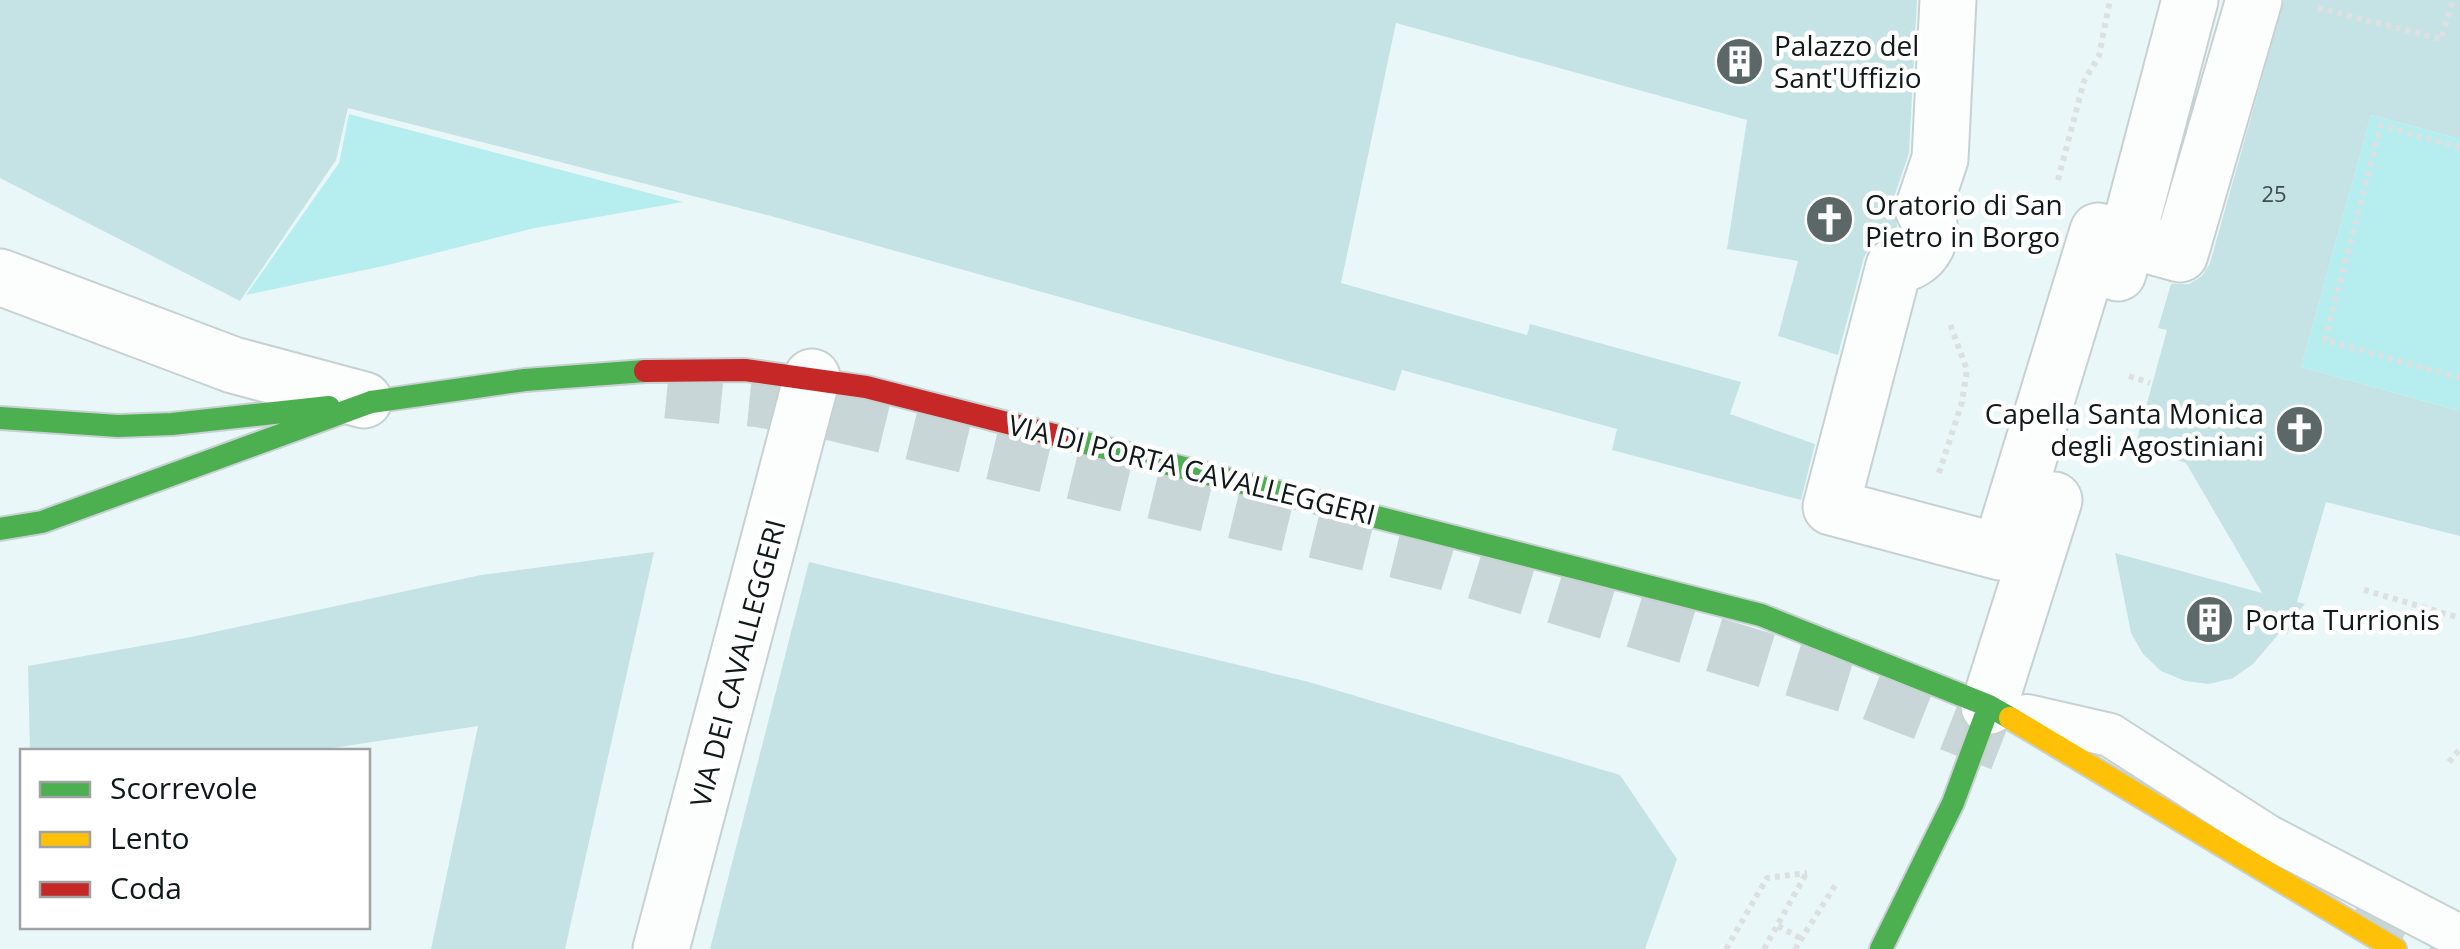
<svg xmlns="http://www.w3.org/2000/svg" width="2460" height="949" font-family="'Open Sans',sans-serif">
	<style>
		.green { fill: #b6eef0 }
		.building { fill: #c5e3e4 }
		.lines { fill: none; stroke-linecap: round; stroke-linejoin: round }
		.primary-tunnel { stroke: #c9d6d7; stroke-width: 55; stroke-dasharray: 55 28; stroke-linecap: butt }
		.lane-casing { stroke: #c7d1d2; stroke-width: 46 }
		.street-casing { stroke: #c7d1d2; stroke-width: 59 }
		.fast-casing { stroke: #c7d1d2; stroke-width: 26 }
		.slow-casing { stroke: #c7d1d2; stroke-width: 26 }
		.jam-casing { stroke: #c7d1d2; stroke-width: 26 }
		.path { stroke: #dce0e0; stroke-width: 6; stroke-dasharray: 5 5; stroke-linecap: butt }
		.lane { stroke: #fcfefe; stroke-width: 42 }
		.street { stroke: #fcfefe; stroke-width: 55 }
		.fast { stroke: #4caf50; stroke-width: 22 }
		.slow { stroke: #ffc107; stroke-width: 22 }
		.jam { stroke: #c62828; stroke-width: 22 }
		.labels { text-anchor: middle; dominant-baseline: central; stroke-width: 9; stroke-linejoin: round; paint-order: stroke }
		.number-label { font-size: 22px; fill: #3d4c4c }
		.poi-label { font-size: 28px; fill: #101919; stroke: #fff; text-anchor: start }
		.street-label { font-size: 28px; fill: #101919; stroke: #fff }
	</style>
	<rect width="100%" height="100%" fill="#eaf7f8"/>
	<path class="green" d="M349,114l334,88 -148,26 -147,37 -142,30 93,-132z
		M2371,115l89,24v272l-159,-44z"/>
	<path class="building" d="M0,0h1917l-8,153 -16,47 5,31 -25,12 -9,14 -26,98 -60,-19 20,-75 -71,-12 20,-129 -351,-97 -55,260 186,52 3,-11 211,58 -11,32 85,30 -14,56 -189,-50 5,-21 -215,-59 -7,21 -624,-175 -423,-108 -12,52 -96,141 -240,-123z
		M2284,0h176v139l-89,-24 -70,252 159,44v125l-134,-34 -29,100 8,2 -13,15 -5,16 -4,-6 -30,35 -20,14 -24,6 -24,-3 -24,-10 -18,-17 -12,-21 -16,-80 147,40 -76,-130 -51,-16 32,-117 -9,-2 13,-44h18l13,-8 8,-13z
		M654,552l-89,397h-134l47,-223 -172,26h-276l-2,-86 163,-29 290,-62z
		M809,562l500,120 311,93 57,84 -32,90h-935z"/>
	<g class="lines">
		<path class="primary-tunnel" d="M667,391l93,9 72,13 615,150 425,130 148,58
			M2356,909l77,40"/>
		<defs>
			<path id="lane" d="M2027,716l83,19 157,101 184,96"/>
			<path id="street" d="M1948,0l-8,159 -17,50c16,26 2,53 -29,57l-63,241 169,45 98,-321 82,23 74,-254
				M2118,273l72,-273
				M0,277l233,88 131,35
				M1989,706l65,-206
				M661,949l151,-572"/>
			<path id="fast" d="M0,418l118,8 54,-2 157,-17
				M1066,438l695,177 228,91 21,12
				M0,529l42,-7 329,-120 154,-22 120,-9
				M1881,949l72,-146 36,-97"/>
			<path id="slow" d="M2010,718l385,231"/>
			<path id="jam" d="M645,371l100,-1 121,17 200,51"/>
		</defs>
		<use href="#lane" class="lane-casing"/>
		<use href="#street" class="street-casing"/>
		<use href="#fast" class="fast-casing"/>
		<use href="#slow" class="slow-casing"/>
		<use href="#jam" class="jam-casing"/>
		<path class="path" d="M2318,8l123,31 12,-39
			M2460,148l-79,-23 -56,215 135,38
			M2058,180l26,-99 15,-25 11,-56
			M2129,376l21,7
			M1939,473l23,-71 5,-32 -18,-49
			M2364,590l96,28
			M2449,762l11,-13
			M1778,926l24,13
			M1726,949l41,-71 40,-5
			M1764,949l42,-75
			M1795,949l41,-65"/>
		<use href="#lane" class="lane"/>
		<use href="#street" class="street"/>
		<use href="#fast" class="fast"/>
		<use href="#slow" class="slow"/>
		<use href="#jam" class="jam"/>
	</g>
	<defs>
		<symbol id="building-disc" viewBox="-11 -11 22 22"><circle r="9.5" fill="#5c6767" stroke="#fff"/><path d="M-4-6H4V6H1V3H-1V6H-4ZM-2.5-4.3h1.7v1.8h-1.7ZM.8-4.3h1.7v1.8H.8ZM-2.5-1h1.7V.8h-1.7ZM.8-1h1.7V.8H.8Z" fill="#fff"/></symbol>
		<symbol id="church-disc" viewBox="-11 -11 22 22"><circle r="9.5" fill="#5c6767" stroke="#fff"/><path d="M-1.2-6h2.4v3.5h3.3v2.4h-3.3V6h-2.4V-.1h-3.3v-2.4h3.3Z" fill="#fff"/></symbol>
	</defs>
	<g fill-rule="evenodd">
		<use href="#building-disc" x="1712" y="34" width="55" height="55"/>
		<use href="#church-disc" x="1802" y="192" width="55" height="55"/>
		<use href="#church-disc" x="2272" y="402" width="55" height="55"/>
		<use href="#building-disc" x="2182" y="592" width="55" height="55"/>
	</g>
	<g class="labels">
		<g class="number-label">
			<text x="2274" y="193">25</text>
		</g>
		<g class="poi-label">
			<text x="1774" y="45">Palazzo del<tspan x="1774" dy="32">Sant'Uffizio</tspan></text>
			<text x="1865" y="204">Oratorio di San<tspan x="1865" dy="32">Pietro in Borgo</tspan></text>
			<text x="2264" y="413" text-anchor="end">Capella Santa Monica<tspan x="2264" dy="32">degli Agostiniani</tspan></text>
			<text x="2245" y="619">Porta Turrionis</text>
		</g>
		<g class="street-label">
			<text transform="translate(1192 469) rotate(14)">VIA DI PORTA CAVALLEGGERI</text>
			<text transform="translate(737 663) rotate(-75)">VIA DEI CAVALLEGGERI</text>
		</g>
	</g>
	<rect x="20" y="749" width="350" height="180" fill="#ffffff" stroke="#9fa3a3" stroke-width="2.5"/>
	<rect x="40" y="782" width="50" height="15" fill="#4caf50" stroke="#9fa3a3" stroke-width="2.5"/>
	<text x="110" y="799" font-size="30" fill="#101919">Scorrevole</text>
	<rect x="40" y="832" width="50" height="15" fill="#ffc107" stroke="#9fa3a3" stroke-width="2.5"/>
	<text x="110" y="849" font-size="30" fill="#101919">Lento</text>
	<rect x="40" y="882" width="50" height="15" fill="#c62828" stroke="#9fa3a3" stroke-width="2.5"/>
	<text x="110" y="899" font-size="30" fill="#101919">Coda</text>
</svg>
